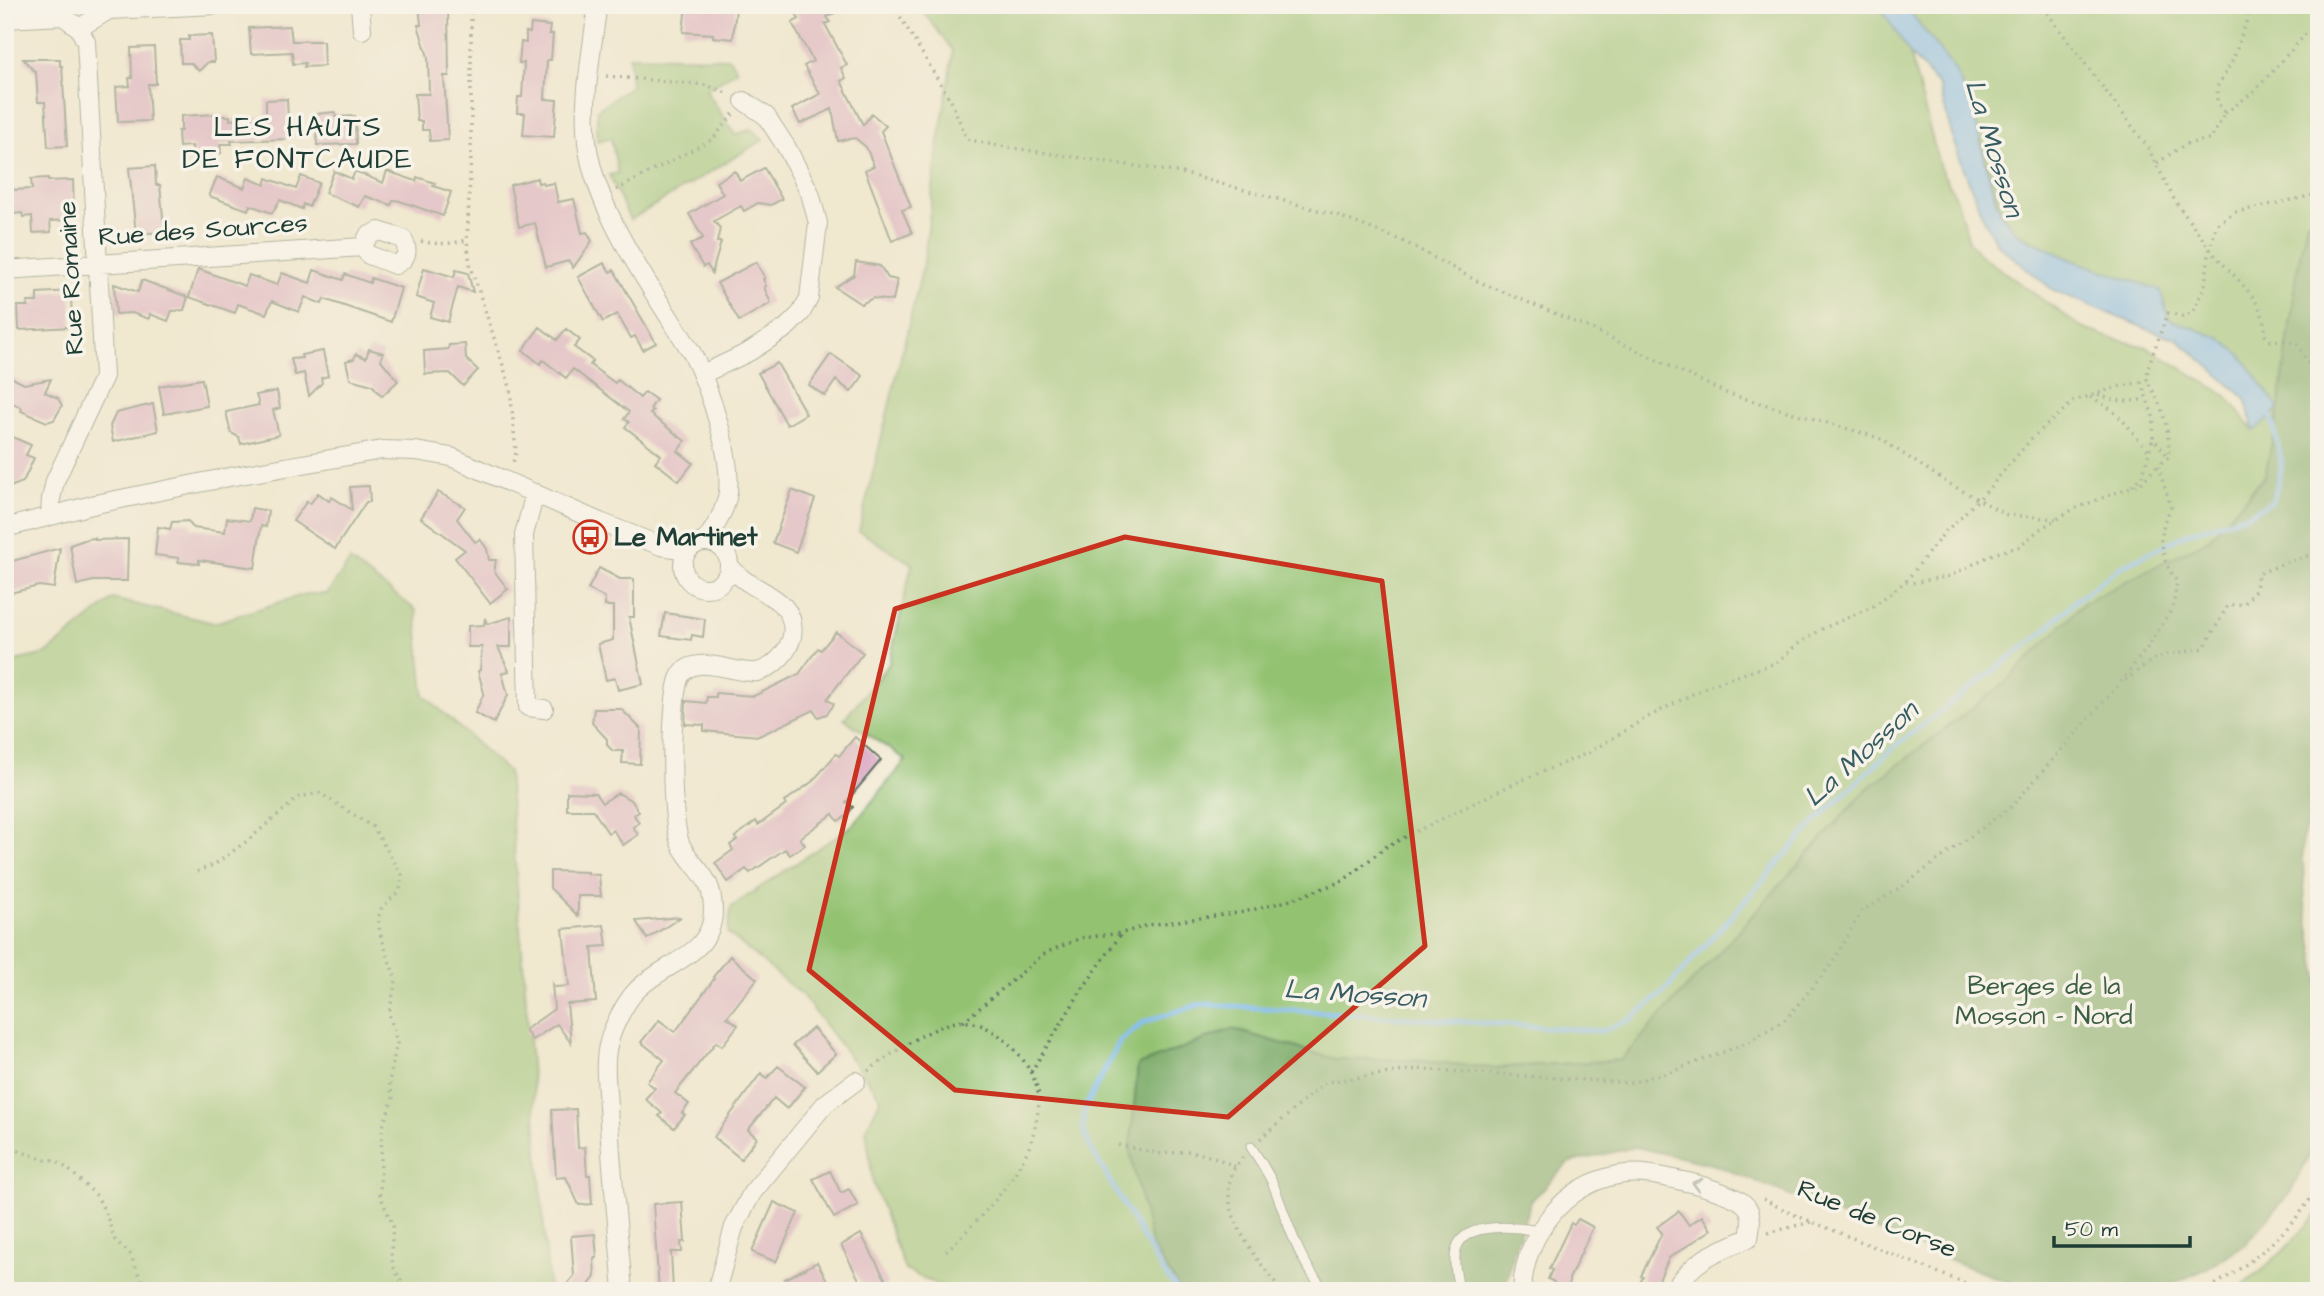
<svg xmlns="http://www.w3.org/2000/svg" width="2324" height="1296" font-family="'Architects Daughter',sans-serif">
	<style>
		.green { fill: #93c271; stroke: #598052; stroke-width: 2 }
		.forest { fill: #76a863; stroke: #4a724c; stroke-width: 2 }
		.water { fill: #7ebbf1; stroke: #4e7c92; stroke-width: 2 }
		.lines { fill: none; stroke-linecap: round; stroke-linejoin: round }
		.stream { stroke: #7ebbf1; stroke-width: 5 }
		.building { fill: #d8a2c1 }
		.service-casing { stroke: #68796a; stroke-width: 11 }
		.minor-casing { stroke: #68796a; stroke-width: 20 }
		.path { stroke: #68796a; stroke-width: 3.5; stroke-dasharray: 2 5; stroke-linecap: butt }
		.service { stroke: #fff; stroke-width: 9 }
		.minor { stroke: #fff; stroke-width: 18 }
		.oneway { stroke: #8f9e9a }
		.marked { fill: none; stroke: #c8321e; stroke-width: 5; stroke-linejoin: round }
		.labels { text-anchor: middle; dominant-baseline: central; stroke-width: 7; stroke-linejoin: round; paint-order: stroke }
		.street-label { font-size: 26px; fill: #1f3d34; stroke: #f7f3e8 }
		.poi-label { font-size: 26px; font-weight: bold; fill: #1f3d34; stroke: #f7f3e8; text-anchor: start }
		.park-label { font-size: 26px; fill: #3c5e43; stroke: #f7f3e8 }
		.neighbourhood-label { font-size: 28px; letter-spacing: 2px; fill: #1f3d34; stroke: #f7f3e8 }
		.water-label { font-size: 28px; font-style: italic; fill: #375c63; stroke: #f7f3e8 }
	</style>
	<rect width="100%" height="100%" fill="#f7f3e8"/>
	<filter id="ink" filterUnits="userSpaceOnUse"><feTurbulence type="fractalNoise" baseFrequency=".0143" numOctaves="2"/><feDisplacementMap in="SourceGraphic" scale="14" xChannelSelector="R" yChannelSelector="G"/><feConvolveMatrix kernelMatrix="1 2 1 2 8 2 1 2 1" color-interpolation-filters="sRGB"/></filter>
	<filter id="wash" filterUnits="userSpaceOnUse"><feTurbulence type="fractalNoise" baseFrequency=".00686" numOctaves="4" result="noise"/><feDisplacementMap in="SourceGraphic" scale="28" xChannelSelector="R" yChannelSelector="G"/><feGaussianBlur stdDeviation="1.57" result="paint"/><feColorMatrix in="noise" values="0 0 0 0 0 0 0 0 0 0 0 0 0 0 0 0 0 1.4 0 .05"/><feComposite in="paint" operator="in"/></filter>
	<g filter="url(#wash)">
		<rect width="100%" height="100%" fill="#f0e8cf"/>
		<path class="green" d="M918,5h961l30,45 31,118 16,29 13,44 10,13 100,72 31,12 37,9 80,49 27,35 25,-22 -56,-58 -151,-91 -54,-26 -17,-20 -29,-108 -17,-35 -50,-66h414v211l-12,6 -9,44 -19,143 -14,66 -56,64 -125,64 -79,80 -137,105 -247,272 -129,8 -79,-8 -78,-1 -103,-30 -94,37 -8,86 22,95 29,44h-229l-47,-21 -32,-87 -7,-54 15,-31 -79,-103 -74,-62 3,-26 122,-82 53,-65 -62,-41 45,-55 23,-100 -53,-33 65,-270 14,-114 15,-96z
			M629,56l100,2 8,12 -31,20 29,45 17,-6 11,11 -133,80 -21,-45 9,-2 -7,-35 -14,3v-31l34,-24z
			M350,561l66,49 8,85 84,77 41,519h-544v-628l41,-9 67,-55 101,24 92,-29h21z
			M2319,1211v80h-86c35,-20 60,-50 86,-80z"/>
		<path class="forest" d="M2319,216v573l-17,51 3,62 14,82v143l-5,20 -24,46 -45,51 -37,24 -43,19 -19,4h-105l-17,-3 -56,-21 -253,-102 -80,-18 -67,16 -37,38 -19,55 -7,35h-324l-29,-44 -22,-95 8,-87 94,-36 103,30 78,1 79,8 129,-8 247,-272 137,-105 79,-80 125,-64 56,-63 14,-67 19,-143 9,-45z"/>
		<path class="water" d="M1879,5h26l50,66 17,35 20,83 9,25 17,20 54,26 88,30 9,29 51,19 21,17 38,54 -25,22 -9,-33 -67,-59 -31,-10 -94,-39 -57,-47 -14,-28 -28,-72 -15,-57 -29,-32z"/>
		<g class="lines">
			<path class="stream" d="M1178,1291l-17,-22 -71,-122 -7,-18 1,-19 36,-69 24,-19 57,-18 401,27 29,-12 31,-25 153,-172 79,-75 145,-111 37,-36 46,-34 69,-34 58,-18 24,-13 9,-37 -12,-53"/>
		</g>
		<g id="blocks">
			<path class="building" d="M419,5h29l1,71h-5l4,64 -18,1 -1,-11h-7v-9h-5l-2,-27h14l-1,-37 -10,-32h3z
				M686,5l50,2 -3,32 -20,-2v-3l-30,-2z
				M792,5h57l-22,12 3,5 -5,2 22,41 -6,3 5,10 -5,3 22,44 9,-11 14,12 -5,5 30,76 -9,3 10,23 -20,8 -27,-71 9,-4 -8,-19 -11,-9 -17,3 -6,-32 -32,15 -8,-15 28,-15 -16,-28 9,-5 -21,-38 7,-4z
				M531,24l19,2 -1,8h4l-2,26h-4l-2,39 12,1 -3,37 -31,-2 2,-22h-8l1,-16h4l2,-34h-5l2,-21 5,1v-11l4,1z
				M290,26l2,15h31l1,25 -20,1 1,-4 -12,1 -1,-12 -41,2 -2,-26z
				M212,35l2,27h-6l-9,9 -8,-8h-10l-1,-23h9v-4z
				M154,47l2,37h-8l2,37 -32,1 -2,-35 14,-1 -1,-8h3l-1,-30z
				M23,59h37v7h2l5,80 -19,1 -3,-45h-7l-2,-29z
				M287,99l2,40 -58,2 1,3h-12l1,9 -29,2v-9l-13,1 -1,-16h3v-15l36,-2v2h13v4l36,-3v-17z
				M335,112l1,5 19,-1 1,28 -39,1 -1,-31z
				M155,166l1,19h4l4,43h-4v4l-24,2 -7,-66z
				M764,168l18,31 -11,6 -13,-2 -14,8 -3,-5 -27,15 6,7 -3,14h4l-9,31 -5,-8 -4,2 -13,-22 13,-7 -14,-24 34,-20 -7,-12 19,-11 5,10z
				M334,171l18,8 3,-8 28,12 4,-12 29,10 1,-4 18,6 -2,3 18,6 -8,24 -46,-16 -4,1 -2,4 -26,-9 -6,11 -34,-14z
				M301,176l18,7 -10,24 -6,-3 -1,5 -22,-9 -8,13 -22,-8 -2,5 -39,-14 8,-19 27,11 4,-10 17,7 2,-7 29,11z
				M48,178v3l25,-1 1,32 -5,1v7l-19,1 1,11 -18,1 -1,-17 -9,1 -1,-4 -8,1 -2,-24 20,-1 -1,-10z
				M537,178l1,5 5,-1v3l11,-2 4,19 16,-3 8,34 5,-1 5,9 -19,27 -4,-7 -23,6 -11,-44 -16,4 -9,-42z
				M756,262l9,16 -2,1 3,7 -2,1 7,16 -32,18 -22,-38z
				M856,262l24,4 8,12 9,2 -4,21 -20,-3 -12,6 -26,-17 19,-12z
				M604,263l6,9 4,-2 42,73 -13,7 -8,-14 -4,2 -14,-24 -14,8 -25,-45z
				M424,268l30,9 2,-7 12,3 5,19 -15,-5 -10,35 -18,-5 4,-14 -18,-6z
				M198,269l47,17 4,-11 28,10 5,-12 28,10 4,-13 29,10 2,-6 25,9 1,-5 30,10 -10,34 -67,-23 -2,5 -17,-7 -6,15 -27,-11 -6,13 -28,-10 -3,9 -46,-16z
				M142,280l46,17 -4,13 -12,1 -4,10 -18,-7 -1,5 -17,-6 -16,1 -2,-30 24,8z
				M71,291l1,36 -53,3 -1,-24h10l-1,-4h10v-9z
				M540,327l17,13 9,-11 14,11 -6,7 19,14 -3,4 25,18 3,-3 22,18 5,-6 11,8 -6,9 3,2 -3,3 35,27 -7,10 15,12 -14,18 -24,-19 6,-7 -36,-28 4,-5 -5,-3 5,-7 -56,-43 -7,9 -23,-18 -3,4 -17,-14z
				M465,344l1,15 12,11 -15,16 -13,-13 -25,1 -1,-23 24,-2 1,-4z
				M369,349l14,4 -2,7 17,21 -16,15 -10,-11 -22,-6 -4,-18 8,-2 2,-5 10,4z
				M323,351l5,25 -7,2 1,5 -13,13 -5,-23 -9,2 -4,-16 11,-1 -1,-3z
				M831,354l32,22 -12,16 -15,-12 -11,16 -16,-11z
				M777,363l29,51 -19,11 -29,-52z
				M5,374l19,10 27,-5 -6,13 13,6 4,8 -8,14 -7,2 -26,-11 1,-3 -17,-9z
				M202,379l5,27 -43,8 -5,-28z
				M277,391l3,17 -7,2 6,25 -38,9 -2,-7 -8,-4 -5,-21 33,-7 -3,-10z
				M153,404l5,27 -45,11 -3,-16 6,-13z
				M10,436l21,9 -5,10 8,3 -11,24 -18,7v-41z
				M369,486l1,16h-4l-31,47 -42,-28 14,-20 3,3 8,-11 11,8 3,-4 20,13 -2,-23z
				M792,490l23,9 -19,53 -23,-9z
				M438,492l27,15 -8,12 18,23 5,-3 7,10 2,11h7l-2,11 14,18 -18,14 -35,-45 10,-8 -44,-32z
				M252,508l16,3 -2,16 -5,-1 -6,42 -56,-8v4l-21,-2 1,-4 -24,-3 3,-28 12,2 2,-7 16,-1 5,7 32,4 2,-14 23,3z
				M95,538v2l33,-1 -1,42h-34l-16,4 -7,-40 17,-6z
				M60,548l-6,40 -15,-2 -29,7 -5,-30z
				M599,568l21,11h14v38h-5l14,67 -25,6 -3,-12 -9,2 -8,-36 15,-4v-34h-8v-8l-17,-9z
				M665,613l40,6 -2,18 -11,-2 -1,5 -30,-4z
				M511,617v30h-13l11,24 -7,2 6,22 -14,28 -19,-10 9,-20 -6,-22 2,-1 2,-23h-14v-21l16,-1 1,-7 2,6z
				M836,632l27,21 -36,46 7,5 -7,10 -9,3 -4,-7 -55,26 -55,-5v-6l-19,-1 1,-23 20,2 1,-6h9v-4l38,3 45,-22 19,-26 3,2z
				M594,709h27l20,20 -1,35 -18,-1 1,-12h-10l-6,-6v-6l-15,-16z
				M855,737l26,23 -35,42 7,5 -7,9 -8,5 -5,-7 -33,24 5,7 -15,10 -5,-6 -35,24 -4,-4 -18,13 -13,-19 18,-13 -3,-5 7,-5 -2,-3 21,-16 2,4 28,-20 -2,-3 29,-21 23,-27 3,2z
				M567,792l28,1 7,10 16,-10 14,8 7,11 -5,3 5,8 -6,4 5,8 -15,10 -10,-15 -5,3 -15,-23h-26z
				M550,871l38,1v2l11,1 2,21h-23v20l-28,-28z
				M681,917l-34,22 -11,-18z
				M604,925l3,21 -15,1 4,55 -29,2 4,39 -14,-19 -25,16 -7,-10 29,-21 -2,-26 3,4 14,-1 -6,-57z
				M730,956l27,23 -30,38 11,8 -16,21 -6,-4 -41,51 14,11 -7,9 3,2 -11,13 -15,-12 3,-3 -17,-14 10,-11 -8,-6 17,-22 -23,-18 18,-22 16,12 39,-53 -1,-2z
				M813,1028l23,26 -19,17 -24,-26z
				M778,1066l27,21 -18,22 -13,-11 -26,32 9,8 -16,21 -27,-22 47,-64 6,5z
				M576,1109l2,39 7,-1 2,28h3l2,29 -13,1 -13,-28 -10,1 -4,-68z
				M830,1171l11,22 8,-4 9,16 -24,13 -21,-39z
				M682,1202l3,40h-4l1,10h-11l2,39h-14l-6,-87z
				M774,1202l24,11 -22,49 -24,-10z
				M1679,1211l10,14 13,-9 9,14 -42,28 -15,33h-18l7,-14 -2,-1 21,-43 -5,-6z
				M1578,1219l15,8 -24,52 1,12h-15l-1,-9 -6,-3 4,-9 -3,-1 22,-46 3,2z
				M595,1234l2,24h-3l1,19 -11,14h-23l13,-15 -3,-40z
				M861,1234l27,50 -13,7h-10l-24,-46z
				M817,1262l16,29h-42l-6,-12z"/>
		</g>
	</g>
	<g filter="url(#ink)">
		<use href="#blocks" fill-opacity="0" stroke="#68796a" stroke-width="2"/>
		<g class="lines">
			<defs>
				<path id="service" d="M1251,1147c8,12 16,24 22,37 16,39 23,75 53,107
					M1459,1291c-2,-14 -7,-31 -2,-44 9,-26 61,-20 81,-16"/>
				<path id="minor" d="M360,5l2,25
					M597,9c-5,42 -15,91 -10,133 7,68 69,153 105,211 17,34 43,108 35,145 -4,17 -12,30 -22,43
					M5,19l58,-3 16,12 30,-18 107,-5
					M379,231l24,8c6,11 5,20 -8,26l-26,-10 -6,-8 5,-11z
					M5,270l358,-23
					M703,374l46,-22 37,-24 15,-15 8,-15 9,-75 -8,-30 -23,-45 -21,-32 -22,-15
					M535,493l-11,42 4,172 16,2
					M50,516l1,-17 4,-18 49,-105 -18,-334 -7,-14
					M5,528l91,-24 133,-27 153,-27 34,1 35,6 149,65 61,24 26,4
					M683 565a23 23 0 1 1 46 0a23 23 0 1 1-46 0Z
					M623,1291c-5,-62 -12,-124 -15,-185 -1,-20 -5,-44 1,-64 3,-14 17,-41 27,-51 26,-28 77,-35 77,-80 0,-35 -16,-38 -31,-64 -13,-22 -12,-143 -3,-168 11,-29 57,-4 78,-7 9,-2 16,-7 22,-13 7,-7 11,-14 13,-23 5,-30 -22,-40 -43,-53 -8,-4 -14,-12 -20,-17
					M716,1291l18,-64 18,-34 73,-89 31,-23
					M1522,1291c2,-54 41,-106 96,-116 22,-4 43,1 64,6 13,2 52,14 61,22 11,8 8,23 6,35 -36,15 -53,20 -76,53"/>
			</defs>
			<use href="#service" class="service-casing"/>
			<use href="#minor" class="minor-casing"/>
			<path class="path" d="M471,5v151l-4,84 3,24 40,123 6,66 -4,12
				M893,5l58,96 16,38 26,6 189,28 154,42 69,27 70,38 119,50 132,63 153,45 69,45 59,32 50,4
				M606,76l100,9 23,9
				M2225,113l30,-22 64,-72
				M2157,163l29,-19 25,-5 14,-26 -8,-11v-15l16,-27 19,-55
				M616,190l97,-51 21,-26
				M2319,194l-83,18 -19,12 -7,25c20,26 57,50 55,86l6,6 13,-1 13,4 22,39
				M421,241c17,4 29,3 46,-1
				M2141,382l13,37 -1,19 15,18
				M2098,395c17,6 30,8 47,4
				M2090,397c32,15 37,31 59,54
				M2132,486l11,-12 10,-36
				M1906,581l6,2 38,-7 43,-22 25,-7 22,-18 34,-20 67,-26 17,-18
				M2125,680l32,-23 47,-9 24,-43 16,-1 12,-15 2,-15 24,-10 37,-12
				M2319,823c-10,32 -6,63 0,95
				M197,872l18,-8 32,-23 52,-44 21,-4 53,34 29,48 -2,15 -19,19 -3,10 2,14 16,48 -7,32 8,30 -8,39 4,16 -11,31 -2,66 13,31 -2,27 2,13 8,15v10
				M963,1022l82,-69 36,-15 41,-5
				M868,1071c23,-17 60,-43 88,-49 37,-6 80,42 83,76 1,10 -6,38 -9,47 -19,44 -52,75 -86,108
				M1031,1072l50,-81 41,-58 27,-8 95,-13 43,-11 56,-20 44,-35 126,-62 75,-31 58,-35 62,-32 70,-24 17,-16 27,-17 50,-22 34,-26 38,-48 41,-40 47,-55 42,-37 43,-14 30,-6
				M1260,1139l66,-57 92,-13 212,14 46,-13 71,-27 39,-24 45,-54 31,-54 38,-23 112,-82 108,-123 27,-35 26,-41 4,-25 -11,-18 -5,-24 3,-18 7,-14 -13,-43 11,-8c0,-29 -6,-52 -22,-76l1,-14 20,-54 14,3 11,-4 12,-28 5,-35 -35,-48 -28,-55 -106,-141
				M1118,1145l44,9 27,-3 28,7 19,9
				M5,1146l40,14h9l14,9 29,27 9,18 9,26 15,14 11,25 12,12
				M1243,1157c-3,5 -10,12 -12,18 -12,40 28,87 51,116
				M1763,1199l27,14 194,78
				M1768,1233l43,-11
				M2203,1291c42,-21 96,-65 116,-108"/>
			<use href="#service" class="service"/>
			<use href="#minor" class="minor"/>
		</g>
		<defs><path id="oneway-chevron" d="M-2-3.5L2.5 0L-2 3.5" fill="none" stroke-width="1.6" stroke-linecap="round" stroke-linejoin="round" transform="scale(1.75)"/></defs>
		<use class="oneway" href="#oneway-chevron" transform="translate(1697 1184) rotate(-164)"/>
	</g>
	<path d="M0 0H2324V1296H0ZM1125,537l257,44 43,365 -197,171 -273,-27 -146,-120 86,-361z" fill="#f0e8cf" fill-opacity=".55" fill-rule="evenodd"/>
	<path class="marked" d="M1125,537l257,44 43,365 -197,171 -273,-27 -146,-120 86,-361z"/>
	<defs>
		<symbol id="bus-ring" viewBox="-11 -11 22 22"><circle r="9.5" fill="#f7f3e8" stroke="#c8321e" stroke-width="1.5"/><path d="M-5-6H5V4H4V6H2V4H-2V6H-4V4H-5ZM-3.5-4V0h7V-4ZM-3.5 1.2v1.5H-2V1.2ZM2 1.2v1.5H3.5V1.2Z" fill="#c8321e"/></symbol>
	</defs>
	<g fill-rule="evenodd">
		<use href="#bus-ring" x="571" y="518" width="38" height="38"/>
	</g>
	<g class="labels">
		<g class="street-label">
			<text transform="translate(203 230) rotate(-4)">Rue des Sources</text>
			<text transform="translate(71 278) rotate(-93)">Rue Romaine</text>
			<text transform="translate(1877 1219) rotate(22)">Rue de Corse</text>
		</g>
		<g class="poi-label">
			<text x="614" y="537">Le Martinet</text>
		</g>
		<g class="park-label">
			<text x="2044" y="986">Berges de la<tspan x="2044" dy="30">Mosson - Nord</tspan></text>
		</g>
		<g class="neighbourhood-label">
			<text x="298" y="127">LES HAUTS<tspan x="298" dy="32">DE FONTCAUDE</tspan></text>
		</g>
		<g class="water-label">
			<text transform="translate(1994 148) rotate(73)">La Mosson</text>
			<text transform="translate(1861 754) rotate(-42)">La Mosson</text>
			<text transform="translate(1355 994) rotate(4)">La Mosson</text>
		</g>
	</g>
	<rect width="2324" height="1296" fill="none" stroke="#f7f3e8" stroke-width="28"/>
	<path d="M2054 1236v10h136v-10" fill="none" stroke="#1f3d34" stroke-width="3.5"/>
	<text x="2065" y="1236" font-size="21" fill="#1f3d34" stroke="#f7f3e8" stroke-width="5" paint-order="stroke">50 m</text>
</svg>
